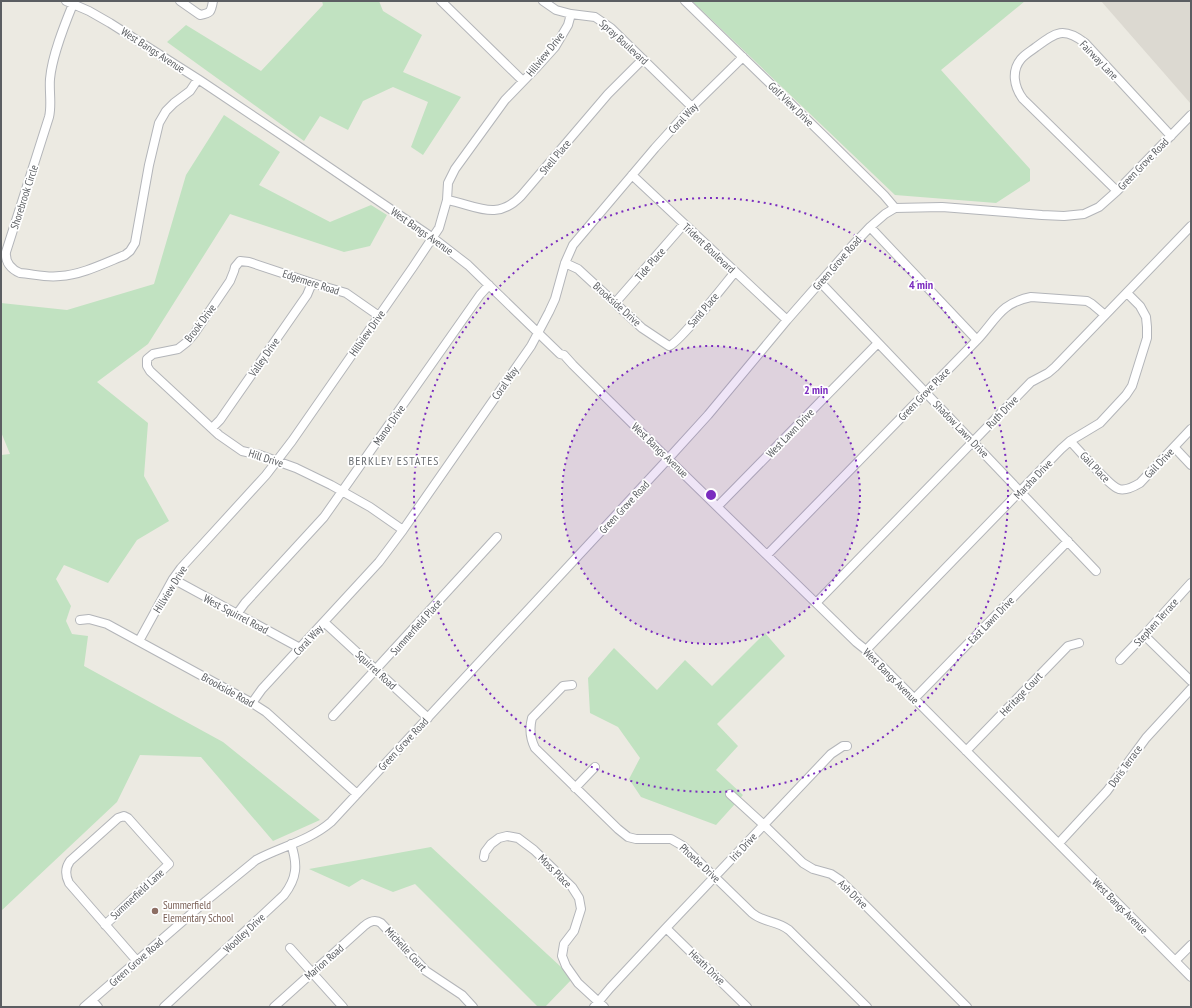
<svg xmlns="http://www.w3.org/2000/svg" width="1192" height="1008" font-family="'PT Sans Narrow',sans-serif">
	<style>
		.education { fill: #dcd9d1 }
		.green { fill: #c1e2c1 }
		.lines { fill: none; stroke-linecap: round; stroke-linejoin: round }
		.minor-casing { stroke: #b3b5b9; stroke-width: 10 }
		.minor { stroke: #fff; stroke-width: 8 }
		.ring { fill: none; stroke: #7b2cbf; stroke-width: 2; stroke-dasharray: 2 4 }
		.education-dot { fill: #8d6e63; stroke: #fff; stroke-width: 1.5 }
		.labels { text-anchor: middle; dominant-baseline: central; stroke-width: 3.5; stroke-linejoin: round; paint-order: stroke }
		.street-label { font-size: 11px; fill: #5b5e62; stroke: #fff }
		.education-label { font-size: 11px; fill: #785e54; stroke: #fff; text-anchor: start }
		.neighbourhood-label { font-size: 12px; letter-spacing: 1px; fill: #6c7074; stroke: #fff }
		.centre { fill: #7b2cbf; stroke: #fff; stroke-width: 2 }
		.ring-label { font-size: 12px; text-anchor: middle; font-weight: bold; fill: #7b2cbf; stroke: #fff; stroke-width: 3.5; stroke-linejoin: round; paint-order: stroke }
	</style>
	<rect width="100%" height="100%" fill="#eceae2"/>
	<path class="education" d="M1101,1h90v103z"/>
	<path class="green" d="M322,1h57l4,10 39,24 -19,37 58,25 -38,58 -12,-8 17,-45 -35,-15 -30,14 -15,29 -28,-14 -16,25 -137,-99 19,-17 75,46 62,-66z
		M692,1h333l-84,69 89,99v12l-34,22 -101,-8z
		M224,115l56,37 -21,33 71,37 41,-17 16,10 -17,31 -26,6 -114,-38 -82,130 -51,38 51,41 -4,53 25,45 -32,19 -29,43 -44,-18 -8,14 15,27 -5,15 6,13 16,2 -4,30 139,76 97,78 -47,21 -72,-84 -61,-2 -23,47 -116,109v-456l9,-1 -9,-22v-129l66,7 87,-26 32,-109z
		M765,633l20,23 -68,68 21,22 -22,24 27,25 -27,30 -75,-28 -12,-18 11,-21 -22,-31 -28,-14 -2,-35 26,-30 43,42 28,-30 27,26z
		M431,847l142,131 -28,29h-7l-123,-123 -22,8 -31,-13 -13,8 -40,-18z"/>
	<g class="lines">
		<defs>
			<path id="minor" d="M66,1l23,10 21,12 88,56 97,65 138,94 35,27 92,89 4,1 9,10 86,85 197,192 10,8 325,327
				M180,1l20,14c11,-2 11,-3 13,-14
				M441,1l82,80
				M543,1l13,9 15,4 24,3 16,11 81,79
				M685,1l138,134 61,60 11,13
				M73,4c-9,22 -21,52 -23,75 -1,13 2,26 -1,38l-43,135c-1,10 5,17 14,21 13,1 27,5 40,3 21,-1 45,-13 65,-21l5,-4 5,-8 14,-78 10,-42 7,-12 8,-8 16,-12 8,-12
				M632,175l155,145
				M1117,191l-94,-92c-9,-12 -12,-28 -2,-40 4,-5 10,-8 15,-12 19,-14 27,-21 49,-4l86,93
				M447,200c29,5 49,22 74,-4l87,-102 35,-35
				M870,227l107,113
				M565,263l13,6 64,59 27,18c10,-3 56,-62 66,-74
				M820,282l276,289
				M615,303l69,-79
				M379,316l-33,-23 -34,-10 -63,-21 -9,-1 -5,6 -1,4 -4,10 -36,53 -7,8 -9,7 -25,5 -6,5v7l3,5 69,64 23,16 18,4 36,13 35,17 39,22 33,23
				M212,428l8,-8 87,-125 5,-12
				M1070,441c9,9 40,46 49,48 7,2 16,-3 21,-6l51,-54
				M1174,447l17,18
				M718,506l160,-163
				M767,555l210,-215c19,-20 23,-37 54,-43l56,4 5,3 13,11
				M173,579l127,69
				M816,603l215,-221 17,-9 7,-6 136,-141
				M237,614l8,-11 79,-86 156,-222 9,-10
				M80,620l9,-1 18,5 145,79 14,9 91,82
				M324,622l104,96
				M1144,635l47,46
				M139,641l34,-62 8,-11 85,-93 26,-34 121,-174 26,-39 8,-28 1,-17 7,-14 50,-69 32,-33 18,-20 13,-22 3,-11
				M866,650l195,-201 9,-8 30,-18 26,-28 6,-9 15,-48v-11l-1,-10 -6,-11 -13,-13
				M1120,660l24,-25 47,-52
				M572,685l-9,1 -31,32c-3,11 -2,20 3,30l83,81 10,8 8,2h35l12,7 69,67c12,10 24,7 37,17l78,77
				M914,699l154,-158
				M252,703l10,-14 117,-127 24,-32 128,-184 18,-34 6,-13 10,-36 8,-18 82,-97 37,-41 51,-50
				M333,716l164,-179
				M966,751l102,-105 11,-3
				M575,788l20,-21
				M730,794l34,31 39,38 10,6 18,5 9,6 127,127
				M1059,843l48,-52 39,-53 45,-49
				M484,857l1,-5 6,-8 8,-6 8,-2 11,2 16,12 38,37 7,11 2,11 -7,22 -10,13 -2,12 4,10 12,17 26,24
				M105,925l64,-61 -41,-46 -4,-2 -6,2 -48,43c-5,7 -5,14 -1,22l68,78
				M666,928l81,79
				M290,948l53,59
				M1175,961l16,-16
				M92,1000l6,7
				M84,1007l122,-106 50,-41c24,-13 53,-19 75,-38l337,-363 40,-44 79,-95 65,-74 18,-19 15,-13 10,-6 47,-1 100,8 22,1 20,-2 15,-7 18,-16 74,-76
				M164,1007l120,-112c13,-17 14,-30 7,-51
				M274,1007l90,-81c6,-5 11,-7 17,-3l45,48 36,24 11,12
				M594,1007l16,-19 56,-60 165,-174 12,-8h4"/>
		</defs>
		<use href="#minor" class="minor-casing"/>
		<use href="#minor" class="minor"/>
	</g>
	<circle cx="711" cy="495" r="149" fill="#7b2cbf" fill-opacity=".12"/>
	<g class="ring">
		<circle cx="711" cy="495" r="149"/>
		<circle cx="711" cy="495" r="297"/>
	</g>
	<circle class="education-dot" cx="155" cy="911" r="4"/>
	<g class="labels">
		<g class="street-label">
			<text transform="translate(624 42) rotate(42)">Spray Boulevard</text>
			<text transform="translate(153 50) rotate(33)">West Bangs Avenue</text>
			<text transform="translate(545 54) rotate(-51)">Hillview Drive</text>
			<text transform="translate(1099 60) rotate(46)">Fairway Lane</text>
			<text transform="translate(791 104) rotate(44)">Golf View Drive</text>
			<text transform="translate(683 118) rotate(-47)">Coral Way</text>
			<text transform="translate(555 157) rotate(-50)">Shell Place</text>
			<text transform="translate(1143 164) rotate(-46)">Green Grove Road</text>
			<text transform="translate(24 197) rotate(-72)">Shorebrook Circle</text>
			<text transform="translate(422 231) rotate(35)">West Bangs Avenue</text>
			<text transform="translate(709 248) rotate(43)">Trident Boulevard</text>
			<text transform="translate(837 263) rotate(-49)">Green Grove Road</text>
			<text transform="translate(650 264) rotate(-49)">Tide Place</text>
			<text transform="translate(311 282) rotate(18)">Edgemere Road</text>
			<text transform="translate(617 304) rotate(42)">Brookside Drive</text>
			<text transform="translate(703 310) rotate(-50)">Sand Place</text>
			<text transform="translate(200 323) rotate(-53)">Brook Drive</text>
			<text transform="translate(367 333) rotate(-55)">Hillview Drive</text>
			<text transform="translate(264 357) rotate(-55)">Valley Drive</text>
			<text transform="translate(505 383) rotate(-55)">Coral Way</text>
			<text transform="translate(924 394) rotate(-46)">Green Grove Place</text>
			<text transform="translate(1002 412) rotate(-46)">Ruth Drive</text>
			<text transform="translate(389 425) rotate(-55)">Manor Drive</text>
			<text transform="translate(961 429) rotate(46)">Shadow Lawn Drive</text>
			<text transform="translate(790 433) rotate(-46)">West Lawn Drive</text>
			<text transform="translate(660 450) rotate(44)">West Bangs Avenue</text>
			<text transform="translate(266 458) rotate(18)">Hill Drive</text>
			<text transform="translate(1159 463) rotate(-46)">Gail Drive</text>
			<text transform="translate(1095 467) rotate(46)">Gail Place</text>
			<text transform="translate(1033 479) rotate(-46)">Marsha Drive</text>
			<text transform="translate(624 507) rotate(-47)">Green Grove Road</text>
			<text transform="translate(170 589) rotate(-58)">Hillview Drive</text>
			<text transform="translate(236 614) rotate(28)">West Squirrel Road</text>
			<text transform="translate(991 620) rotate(-46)">East Lawn Drive</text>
			<text transform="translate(1156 622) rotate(-48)">Stephen Terrace</text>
			<text transform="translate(416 627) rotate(-48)">Summerfield Place</text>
			<text transform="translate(308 640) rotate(-47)">Coral Way</text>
			<text transform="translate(376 670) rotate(43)">Squirrel Road</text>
			<text transform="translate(891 676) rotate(45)">West Bangs Avenue</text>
			<text transform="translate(228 690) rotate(29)">Brookside Road</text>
			<text transform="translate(1021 694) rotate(-46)">Heritage Court</text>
			<text transform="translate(403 744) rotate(-47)">Green Grove Road</text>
			<text transform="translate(1125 766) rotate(-54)">Doris Terrace</text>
			<text transform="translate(743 847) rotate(-47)">Iris Drive</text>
			<text transform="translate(700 863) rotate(43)">Phoebe Drive</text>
			<text transform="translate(555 871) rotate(45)">Moss Place</text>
			<text transform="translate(137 894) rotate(-43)">Summerfield Lane</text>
			<text transform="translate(853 894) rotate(44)">Ash Drive</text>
			<text transform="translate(1120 906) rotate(45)">West Bangs Avenue</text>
			<text transform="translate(244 933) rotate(-43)">Woolley Drive</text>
			<text transform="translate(406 949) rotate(47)">Michelle Court</text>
			<text transform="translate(136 962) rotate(-41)">Green Grove Road</text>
			<text transform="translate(324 962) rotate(-41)">Marion Road</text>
			<text transform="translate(707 967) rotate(44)">Heath Drive</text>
		</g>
		<g class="education-label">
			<text x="163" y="905">Summerfield<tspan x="163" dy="13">Elementary School</tspan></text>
		</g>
		<g class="neighbourhood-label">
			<text x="394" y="460">BERKLEY ESTATES</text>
		</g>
	</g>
	<circle cx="711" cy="495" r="6" class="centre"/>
	<g class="ring-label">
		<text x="921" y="289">4 min</text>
		<text x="816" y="394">2 min</text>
	</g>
	<rect width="1192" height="1008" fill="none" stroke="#5b5e62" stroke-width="4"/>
</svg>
